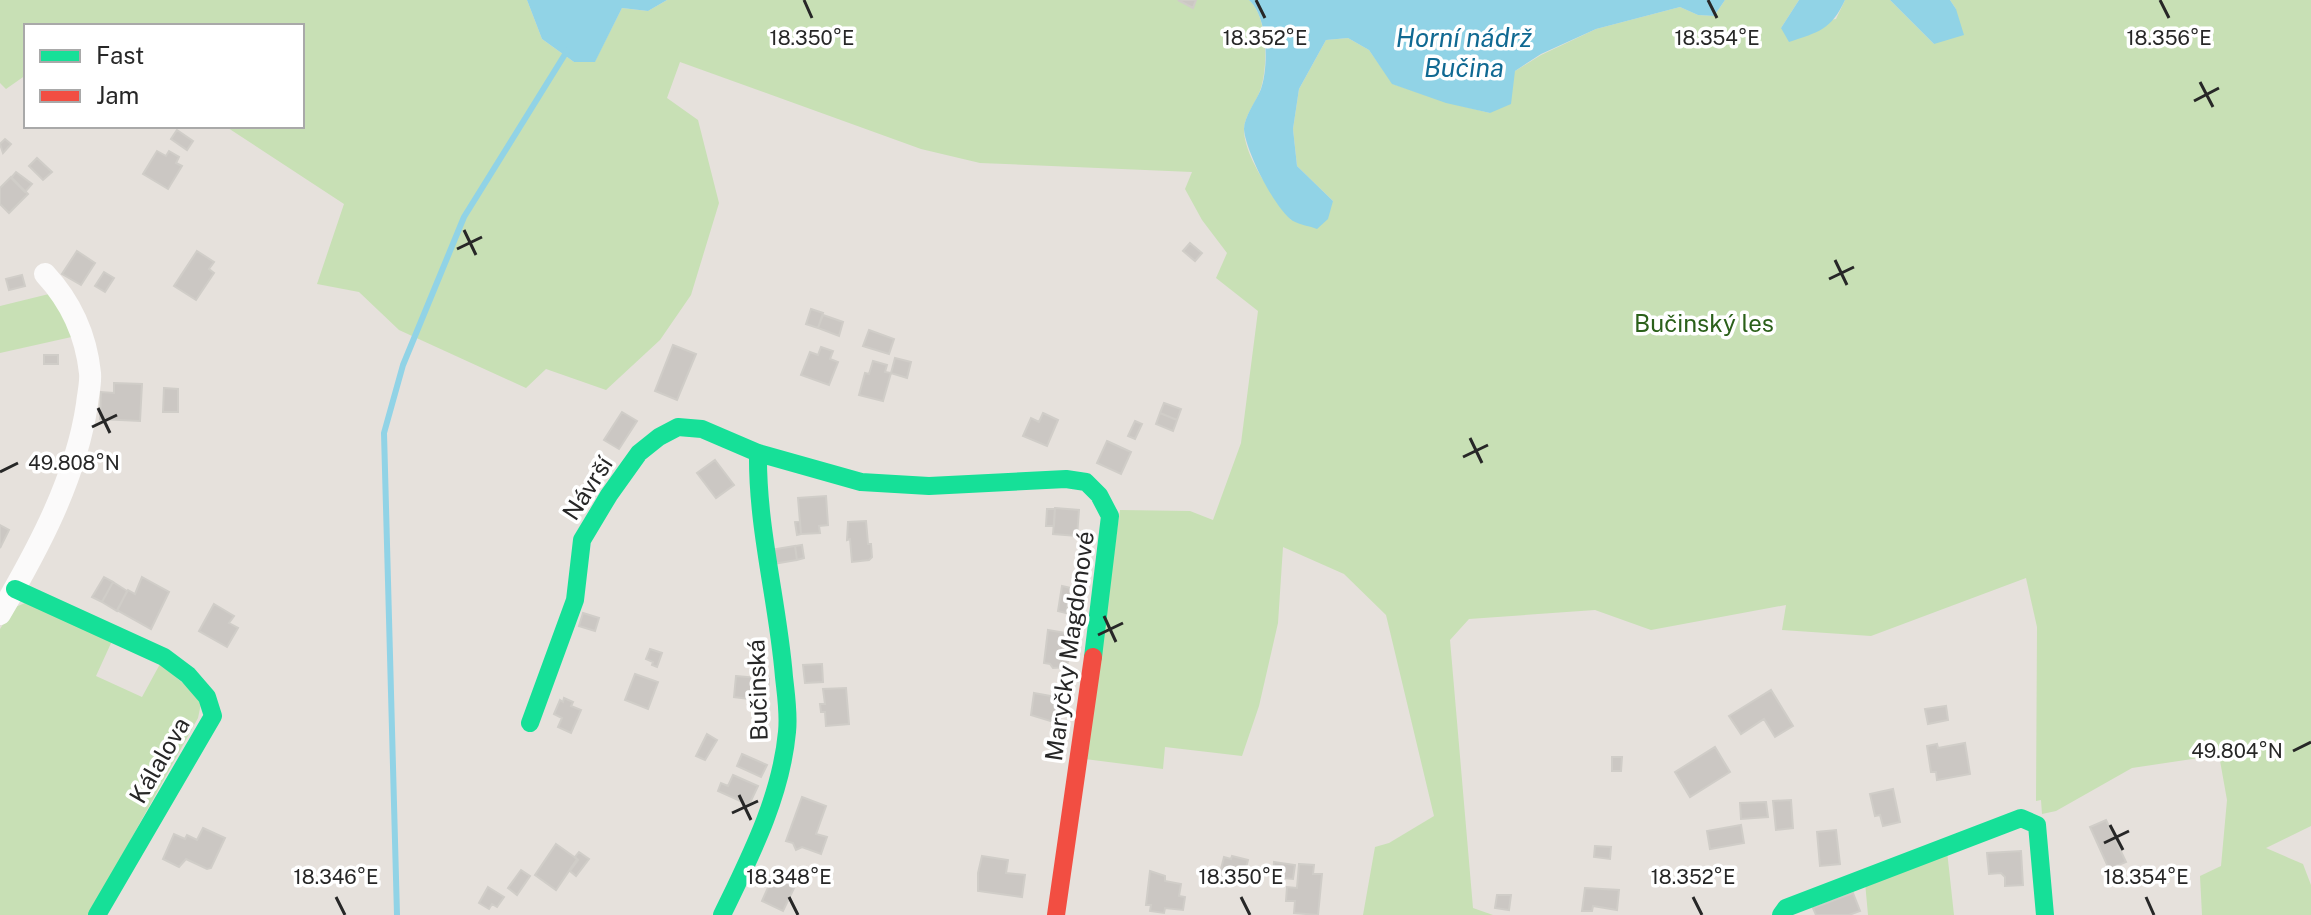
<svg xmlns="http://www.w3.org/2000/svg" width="2311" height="915" font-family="'Public Sans',sans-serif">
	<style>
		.green { fill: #c8e0b5 }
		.water { fill: #91d3e6 }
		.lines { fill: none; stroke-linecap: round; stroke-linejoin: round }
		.stream { stroke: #91d3e6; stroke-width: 6 }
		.building { fill: #cbc7c3; stroke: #d0cdc8; stroke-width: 2 }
		.street { stroke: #fbfafa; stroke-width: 22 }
		.fast { stroke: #16e098; stroke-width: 18 }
		.jam { stroke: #f24e42; stroke-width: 18 }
		.ticks { fill: none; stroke: #272727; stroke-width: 3 }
		.labels { text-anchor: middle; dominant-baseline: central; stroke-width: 7; stroke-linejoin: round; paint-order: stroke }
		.park-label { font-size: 24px; fill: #2b601a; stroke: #fff }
		.street-label { font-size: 24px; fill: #272727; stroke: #fff }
		.water-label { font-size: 26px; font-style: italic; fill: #106992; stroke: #fff }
		.ticks-label { font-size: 20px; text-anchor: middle; fill: #272727; stroke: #fff; stroke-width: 7; stroke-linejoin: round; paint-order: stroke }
	</style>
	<rect width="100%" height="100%" fill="#e6e1dc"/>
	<path class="green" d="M0,0h527l15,39 32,23 21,-1 27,-53 26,3 19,-11h582c19,17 19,65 12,88 -4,13 -16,27 -17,40 -1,29 31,70 47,92l42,-19 -36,-35 -4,-37 6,-40 27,-49 22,-2 21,12 24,34 53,18 44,11 25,-42 26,-16 55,-26 84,-22 18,8 16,1 11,-16h74l-18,28 55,-9 9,-19h45l44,44 22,-35 -6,-9h361v826l-45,22 37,16 8,21v30h-109l-2,-39 21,-10 6,-66 -8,-45 -87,13 -76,43 -14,3 -1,-14 -5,1 1,-174 -11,-49 -155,58 -89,-6 4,-25 -135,25 -56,-20 -126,9 -19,21 23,268 20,7h-130l12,-68 14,-4 45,-27 -48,-201 -42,-41 -61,-27 -5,76 -19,83 -17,50 -77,-9 -2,22 -78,-10 35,-249 70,1 23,9 28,-77 17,-132 -42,-33 11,-25 -25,-33 -17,-31 7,-17 -212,-9 -59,-14 -241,-87 -13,36 31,22 21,83 -28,92 -31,45 -54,50 -60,-21 -20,19 -127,-58 -40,-38 -42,-8 27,-80 -119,-78h77v-100h-276v49l-20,14 -6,-6z
		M53,293l23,43 -76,17v-47z
		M25,603l87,38 -16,35 46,21 18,-33 42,35 -4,19 -109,197h-89v-286l13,-21z
		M1947,851l7,64h-86l-3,-33z"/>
	<path class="water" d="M527,0h140l-19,11 -26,-3 -27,54h-21l-32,-23z
		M1249,0h476l-11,16 -16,-1 -18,-8 -84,22 -55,25 -26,17 -4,33 -21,9 -44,-10 -54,-19 -23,-34 -21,-12 -22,2 -27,49 -6,40 4,37 36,35 -5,18 -11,10c-7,-3 -17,-4 -24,-8 -17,-10 -48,-71 -49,-92 0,-12 12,-28 17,-40 8,-23 7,-72 -12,-89z
		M1799,0h46c-14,30 -26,32 -56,42l-8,-14z
		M1890,0h60l6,9 8,26 -30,9z"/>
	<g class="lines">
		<path class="stream" d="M397,915l-13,-482 19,-68 61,-148 103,-166"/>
	</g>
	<path class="building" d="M1178,0h18l-3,8z
		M177,130l16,11 -6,9 -16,-11z
		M5,139l6,5 -8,9 -3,-9z
		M157,151l9,5 3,-5 10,6 -3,6 6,3 -14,23 -25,-15z
		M37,158l15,14 -9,8 -14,-14z
		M16,172l16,12 -7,8 -14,-14z
		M11,177l17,17 -19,19 -9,-9v-16z
		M1190,243l12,10 -7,8 -12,-10z
		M77,251l18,12 -14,22 -19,-11z
		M197,251l17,11 -5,7 5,4 -18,27 -22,-14z
		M104,272l10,6 -9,14 -10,-6z
		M22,275l3,11 -16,4 -3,-11z
		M811,309l12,4 -5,15 -12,-4z
		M823,315l20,7 -4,14 -21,-8z
		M869,330l25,9 -5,15 -26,-8z
		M673,345l23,9 -19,46 -22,-9z
		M821,347l12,4 -3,8 8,3 -9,23 -28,-10 9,-23 8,3z
		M44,355h14v9h-14z
		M895,358l16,4 -4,16 -16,-5z
		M873,361l14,4 -2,7 6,1 -8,28 -24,-6 6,-22 4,1z
		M114,383l28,1 -2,37 -40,-2 1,-27 13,1z
		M164,388l14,1v23h-15z
		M1164,403l17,6 -4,11 -17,-7z
		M622,412l15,9 -18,28 -15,-9z
		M1043,413l15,7 -11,26 -24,-10 8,-18 8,4z
		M1160,413l17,7 -4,11 -17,-7z
		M1135,421l7,3 -7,15 -7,-3z
		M1107,441l24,11 -10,22 -24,-11z
		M715,460l19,25 -18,13 -19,-25z
		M826,496l2,29 -9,1 1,7 -19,1 -3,-36z
		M1055,508l24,2 -2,26 -24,-2z
		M1047,509h8l-1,17h-8z
		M800,521l1,13 -4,1 -2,-13z
		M866,521l2,23h3l1,13 -3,3 -17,2 -2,-23 -3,1 1,-18z
		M0,525l9,5 -9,18z
		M802,545l2,13 -7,2 -2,-14z
		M795,546l2,14 -24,4 -3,-14z
		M104,577l9,5 -11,20 -10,-5z
		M142,577l27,15 -18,37 -34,-19 11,-20 7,4z
		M113,582l14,9 -10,20 -15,-9z
		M1062,586l9,2 -5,25 -8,-2z
		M214,604l20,12 -5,7 9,5 -11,19 -28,-16z
		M583,613l16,5 -4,13 -16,-5z
		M1048,630l24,4 -5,33 -14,1 -3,-4 -6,-1z
		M650,649l12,4 -5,14 -5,-2 1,-3 -7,-3z
		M822,664l1,18 -18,1 -2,-18z
		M635,674l23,8 -10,27 -23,-9z
		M736,676l33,3 -2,22 -33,-4z
		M846,688l3,36 -23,2 -1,-14h-4l-1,-8h5l-2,-15z
		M1771,690l22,36 -18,11 -11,-18 -23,15 -12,-18z
		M1034,693l28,5 -5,25 -26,-8z
		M564,698l9,4 -2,4 10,4 -10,23 -13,-6 4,-9 -8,-4 6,-14 3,2z
		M1946,706l2,14 -20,4 -3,-15z
		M707,734l10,6 -12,20 -9,-4z
		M1965,743l5,31 -33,6 -1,-8h-5l-4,-26 10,-2 1,4z
		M1715,747l15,25 -40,25 -15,-25z
		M742,754l25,11 -6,12 -24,-11z
		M1612,757h10l-1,14h-9z
		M733,775l25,11 -9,19 -31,-14 3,-8 7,3z
		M1893,789l7,33 -17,4 -3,-11 -5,1 -5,-22z
		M802,797l24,9 -10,28 11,3 -6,17 -19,-7 -6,3 -3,-7 -7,-2z
		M1791,800l2,28 -17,2 -3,-29z
		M1766,802l2,15 -27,2 -1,-16z
		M2106,820l20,42 -17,7 -19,-42z
		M1741,825l3,18 -34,6 -3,-18z
		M203,828l22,10 -14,30 -4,1 -21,-10 -7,8 -16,-8 11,-25 11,5 2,-4 10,5z
		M1836,830l4,34 -20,2 -3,-34z
		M556,844l21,15 -21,31 -21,-15z
		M1595,846l16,1 -1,12 -16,-2z
		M2021,851l2,34 -18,1v-9l-4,-4 -12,1 -2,-21z
		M579,852l10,7 -13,17 -6,-5 8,-11 -3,-3z
		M982,856l26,4 -2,13 19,2 -3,22 -44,-6v-18z
		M1232,856l16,4 -6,23 -23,-6 5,-20 7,2z
		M1274,862l21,3 -2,14 -20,-2z
		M1299,864l15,1 -1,9h9l-4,41 -24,-2 1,-12h-9l1,-14 10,1z
		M521,870l9,6 -13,19 -9,-7z
		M1150,871l15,5v5l16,3 -2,12 6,1 -2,13 -18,-2 -1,5 -14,-2 1,-6h-5z
		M774,874l22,10 -13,27 -21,-10z
		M488,887l16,10 -7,10 -5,-3 -3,5 -10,-6z
		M1585,888l34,2 -2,20 -24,-4 -1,5h-10z
		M1853,893l7,18 -11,4h-33l-3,-7z
		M1497,895h14l-2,15 -14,-2z"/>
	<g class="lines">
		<path class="street" d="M0,614c38,-65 76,-135 87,-210 1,-10 4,-21 3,-31 -4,-38 -19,-71 -45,-99"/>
		<path class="fast" d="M15,589l149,68 24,18 19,22 6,19 -116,199
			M530,723l45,-123 7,-60 27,-45 30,-42 20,-16 19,-10 24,2 56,24 103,29 68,4 137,-7 20,3 13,13 11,21 -17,141
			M722,915c28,-58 59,-118 65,-183 2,-18 -1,-37 -3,-55 -6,-75 -27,-148 -26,-224
			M1781,915l5,-7 235,-90 16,7 8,90"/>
		<path class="jam" d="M1056,915l37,-258"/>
	</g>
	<path class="ticks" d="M804,0l8,18M1256,0l9,18M1708,0l9,18M2160,0l9,18M2200,82l13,25M2194,101l25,-13M464,230l12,25M457,249l25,-12M1835,260l12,25M1829,279l25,-12M98,408l12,25M92,427l25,-12M1470,438l12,25M1463,457l25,-12M0,472l18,-9M1104,616l12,26M1098,635l25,-12M2293,751l18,-9M739,795l12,25M732,813l26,-12M2110,825l13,25M2104,843l25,-12M336,897l9,18M789,897l9,18M1241,897l9,18M1693,897l9,18M2146,897l8,18"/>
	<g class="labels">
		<g class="park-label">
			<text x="1704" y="323">Bučinský les</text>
		</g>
		<g class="street-label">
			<text transform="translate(587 488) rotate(-57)">Návrší</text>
			<text transform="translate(1069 646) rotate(-82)">Maryčky Magdonové</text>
			<text transform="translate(757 690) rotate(-92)">Bučinská</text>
			<text transform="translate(159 760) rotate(-60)">Kálalova</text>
		</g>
		<g class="water-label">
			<text x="1464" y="37">Horní nádrž<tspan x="1464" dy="30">Bučina</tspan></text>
		</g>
	</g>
	<g class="ticks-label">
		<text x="812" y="45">18.350°E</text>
		<text x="1265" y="45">18.352°E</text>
		<text x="1717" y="45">18.354°E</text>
		<text x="2169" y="45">18.356°E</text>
		<text x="74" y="470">49.808°N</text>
		<text x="2237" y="758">49.804°N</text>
		<text x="336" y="884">18.346°E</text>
		<text x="789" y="884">18.348°E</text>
		<text x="1241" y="884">18.350°E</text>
		<text x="1693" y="884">18.352°E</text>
		<text x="2146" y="884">18.354°E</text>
	</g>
	<rect x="24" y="24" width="280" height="104" fill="#ffffff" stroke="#a9a9a9" stroke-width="2"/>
	<rect x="40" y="50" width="40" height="12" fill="#16e098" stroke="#a9a9a9" stroke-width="2"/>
	<text x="96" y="64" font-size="24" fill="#272727">Fast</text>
	<rect x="40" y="90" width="40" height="12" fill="#f24e42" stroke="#a9a9a9" stroke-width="2"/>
	<text x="96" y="104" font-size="24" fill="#272727">Jam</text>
</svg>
